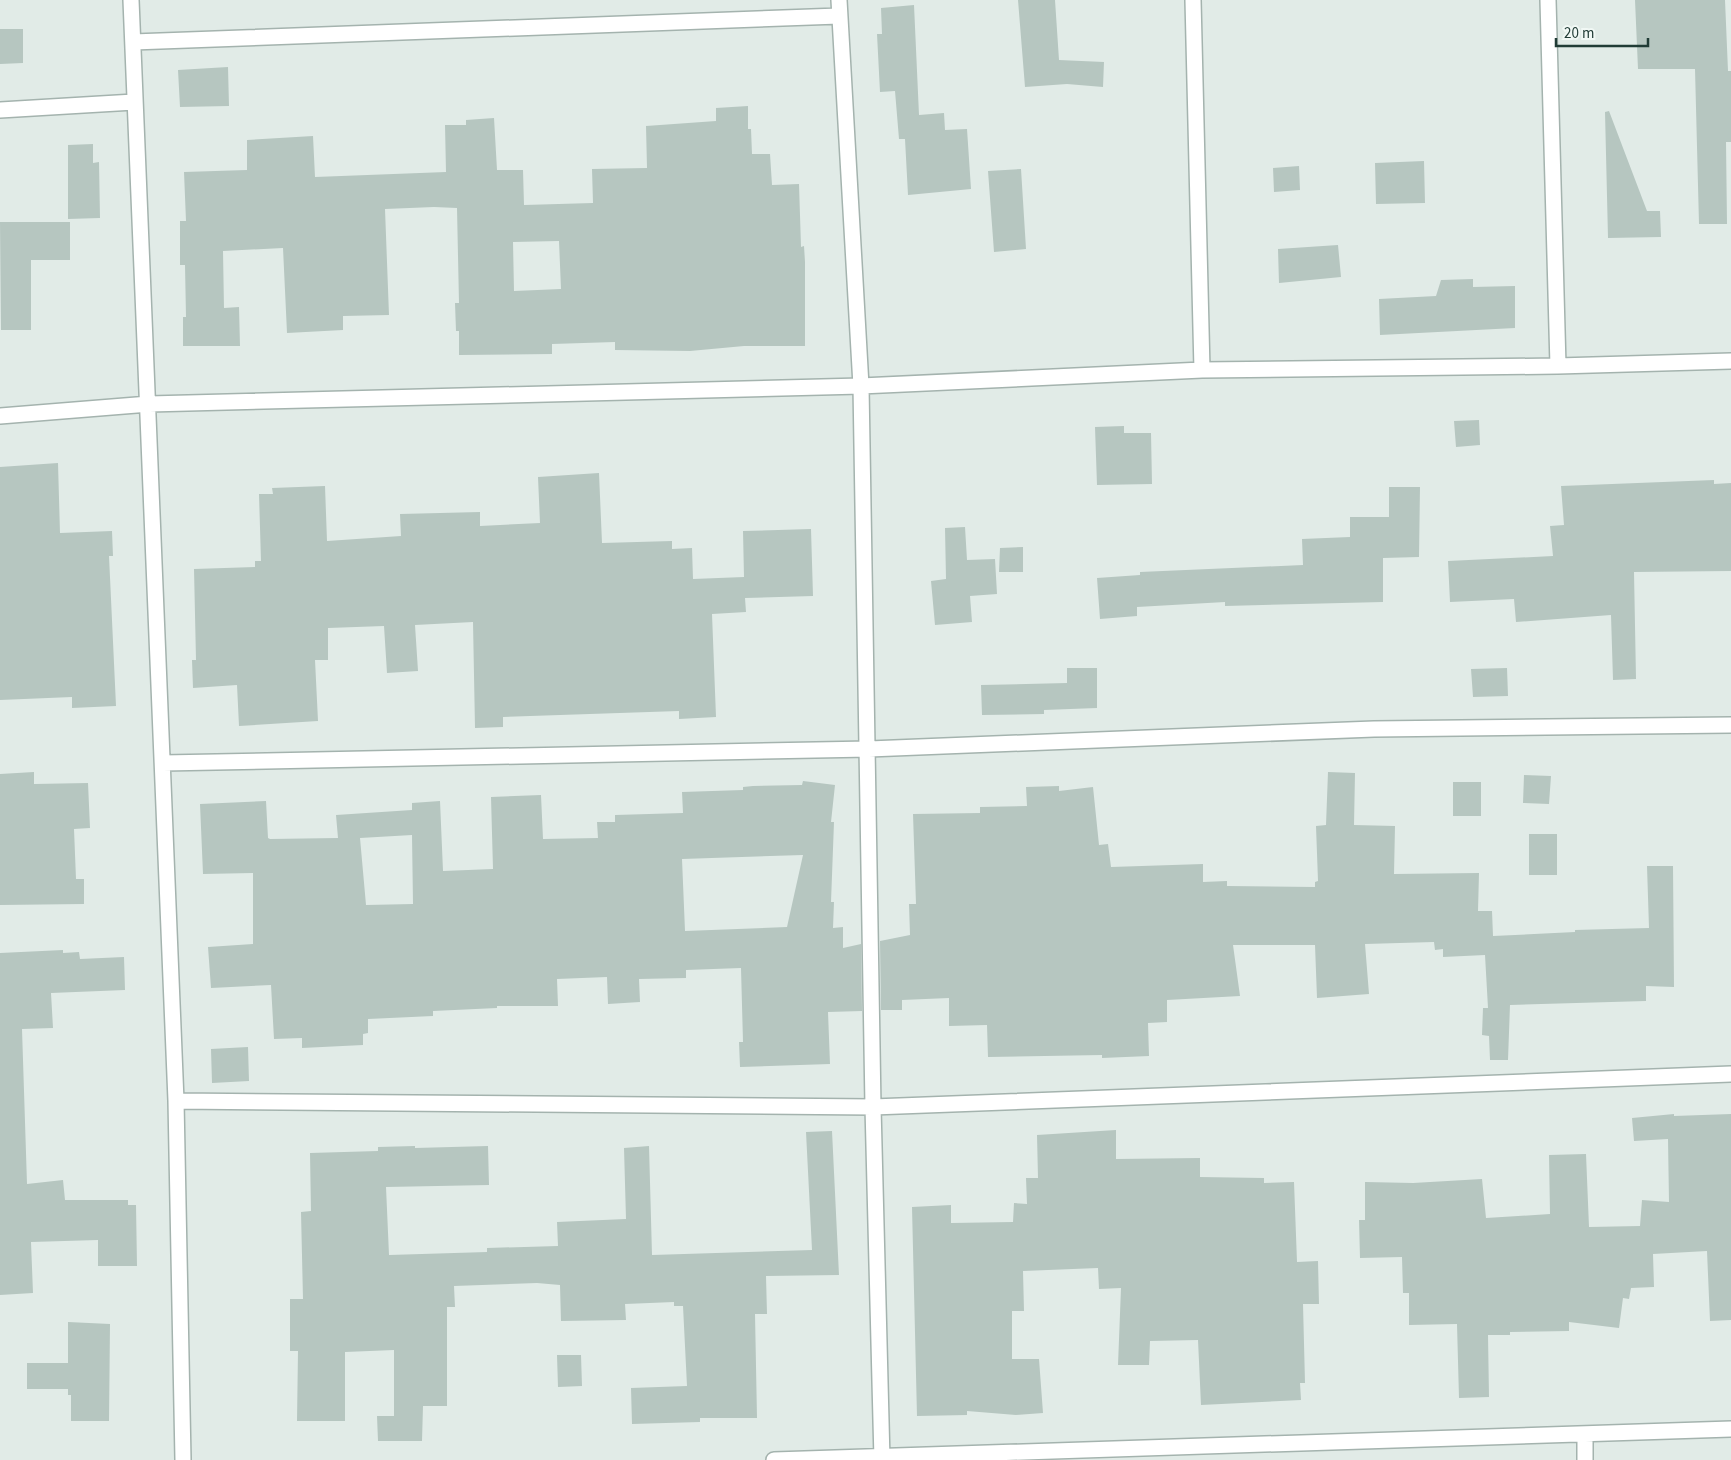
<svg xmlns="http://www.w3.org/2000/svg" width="1731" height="1460" font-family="'Source Sans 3',sans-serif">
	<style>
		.building { fill: #b6c6c0; fill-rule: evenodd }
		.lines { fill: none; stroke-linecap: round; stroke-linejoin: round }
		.street-casing { stroke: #a4b3ae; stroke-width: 18 }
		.street { stroke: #fff; stroke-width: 15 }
	</style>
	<rect width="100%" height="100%" fill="#e1ebe7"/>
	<path class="building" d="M1018,0h37l4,60 45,2 -1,25 -36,-3 -42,3z
		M1635,0h90l3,71h3v71h-5l1,82h-28l-4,-155h-57z
		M914,5l5,110 25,-2 1,17 22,-1 4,60 -63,6 -3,-56h-6l-4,-48 -15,1 -3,-58h5l-1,-26z
		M0,29h23v34l-23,1z
		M228,67l1,39 -49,1 -2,-37z
		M748,106v23h3l1,25h18l2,31 27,-1 2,63 3,-1 1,16v84h-61l-54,5 -75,-1v-8l-63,2v10l-93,1v-24h-3l-1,-28h4l-2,-95 -23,-1 -49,2 4,106 -46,1v14l-56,3 -4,-85 -60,3 1,57 15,-1 1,39h-57v-29h3l-1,-52h-5v-44h6l-2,-49 63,-2v-30l66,-4 2,41 131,-5 -1,-47h21v-5l28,-2 3,52h26l1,35 69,-2 -1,-34 55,-1 -1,-42 70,-5v-13zM559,241l2,48 -47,2 -1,-49z
		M1609,111l38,100h13l1,26 -53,1 -3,-126z
		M93,144v19l6,-1 1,56 -32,1v-74z
		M1424,161l1,42 -49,1 -1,-41z
		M1299,166l1,24 -26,2 -1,-24z
		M1021,169l5,80 -32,3 -6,-81z
		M0,222h70v38h-39v70h-30z
		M1338,245l3,32 -62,6 -1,-34z
		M1473,279v8l42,-1v42l-135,7 -1,-36 57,-3 5,-16z
		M1479,420l1,25 -24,2 -2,-26z
		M1124,426v7h27l1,51 -55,1 -2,-58z
		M58,463l2,70 52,-2 1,25h-4l7,150 -44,2v-11l-72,3v-233z
		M599,473l3,70 70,-2v8l20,-1 1,31 51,-2 -1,-46 68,-2 2,67 -68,2 1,14 -34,2 4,103 -37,2v-8l-176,6v10l-28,1 -2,-106 -58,3 3,46 -31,2 -3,-47 -56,2v32h-13l3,61 -79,5 -2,-41 -44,3 -1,-28h4l-2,-91 61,-2v-6h6l-2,-67h14l-1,-6 53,-2 2,55 74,-5 -1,-22 80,-2v14l60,-3 -2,-46z
		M1714,480v4l17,-1v88l-97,1 2,107 -23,1 -2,-65 -95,7 -2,-23 -64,3 -2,-41 105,-5 -3,-30 14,-1 -3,-39z
		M1389,487h31l-1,70 -36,1v44l-158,4v-4l-88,5v9l-37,3 -3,-41 43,-3v-3l163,-7 -1,-26 48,-2v-20h39z
		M965,527l2,33 28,-1 2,35 -27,2 2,26 -37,3 -4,-44 15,-2 -1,-51z
		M1023,547v25h-24l1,-24z
		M1067,668h30v40l-53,2v4l-62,1 -1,-30 86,-2z
		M1507,668l1,28 -35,1 -2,-28z
		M34,772v12l54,-1 2,45 -16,1 2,50h8v25l-84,1v-131z
		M1328,772l27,1 -1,52 41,1 -1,48 85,-1 -1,38h14l1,25 82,-4v-2l74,-2 -2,-62h26l1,121 -28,-1v15l-136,4 -2,55h-18l-1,-24 -7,-1 1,-27h5l-3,-53 -42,2v-8l-8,1 -1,-8 -69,2 4,50 -52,4 -2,-53h-82l7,51 -73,4v22l-19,1 1,33 -47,2v-3l-114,2 -1,-32 -38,1v-28l-47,2v10h-21l-1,-69 30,-6 -1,-31h7l-3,-90 67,-1v-6l47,-1 -1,-19 33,-1v5l34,-4 6,58 9,-1 3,23 92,-3v18l24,-1v5l88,1v-5l3,-1 -2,-55 10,-1z
		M1524,775l27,1 -2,28 -26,-1z
		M803,781l32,4 -4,37h3l-3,80h3l-1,26 10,-1v21l18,-4 1,67 -34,1 2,52 -90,3 -1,-25h4l-2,-74 -55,2v8l-47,1 1,23 -32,2 -1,-27 -50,2 1,27h-61v2l-64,3v5l-65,3v14l-5,1v11l-61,3v-10l-28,1 -3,-54 -60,3 -3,-41 45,-3v-71l-50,1 -3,-70 66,-3 2,37 2,1 68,-1 -2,-23 76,-5v-7l28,-2 3,70 50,-2 -2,-72 50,-2 2,44 55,-1 -1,-16h18v-7l68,-2 -1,-21 61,-2v-3l10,-1 49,-1zM412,835l1,69 -47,1 -6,-67zM803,855l-16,72 -102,4 -3,-72z
		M1453,782h28v34h-28z
		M1529,834h28v41h-28z
		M63,950v3l16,-1 1,7 44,-2 1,33 -74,3 2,35 -31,1 5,155 36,-4 2,20h63v5h8l1,61h-39v-26l-67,2 2,51 -33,2v-342z
		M248,1047l1,34 -37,2 -1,-34z
		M1674,1114v2l57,-2v206l-21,1 -3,-70 -54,3 1,33 -23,1 -2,11 -6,-1 -4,30 -50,-6v9l-59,1v3h-22l1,62 -30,1 -2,-74 -48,1v-32h-6l-1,-36 -42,1 -1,-38h6v-38l48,1 69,-4 4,39 64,-4 -1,-59 37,-1 3,73 51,-1 2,-26 27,2 -1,-63 -34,2 -2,-23z
		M1116,1130v29l84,-1v19l64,1v5l30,-1 3,80 21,-1 1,43h-16l2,79h-5l1,17 -100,5 -3,-65 -48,1 -1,24h-31l3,-77 -22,1 -1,-21 -75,3 1,40h-12v48h27l4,54 -27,2 -49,-4v4l-50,1 -5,-209 39,-2v18l62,-1 1,-19 13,1 -1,-26h12l-1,-43z
		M832,1131l7,144 -73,1 1,38h-12l2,104h-57v4l-68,2 -1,-36 56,-2 -4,-80h-9v-4l-49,2 1,16 -65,1 -1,-36 -23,-2 -83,3 1,21h-8v99h-24l-1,35h-44l-1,-25h17v-66l-49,2v69h-48l1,-70h-8v-52h13l-2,-87 10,-1 -1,-58 68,-2v-4l37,-1v2l73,-2 1,39 -103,2 3,68 98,-3v-4l71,-2 -1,-24 69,-3 -2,-71 25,-2 3,109 160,-5 -6,-118z
		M68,1322l42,2 -1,97h-38v-26h-3v-6h-41v-26h41z
		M557,1355h24l1,31 -24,1z"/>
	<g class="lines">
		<defs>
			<path id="street" d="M131,0l45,1101 7,359
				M839,0l22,386 12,721 9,353
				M1193,0l9,370
				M1548,0l10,366
				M133,42l706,-26
				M0,110l134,-8
				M0,416l149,-12 712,-18 341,-16 356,-4 173,-5
				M163,763l706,-14 505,-20 357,-4
				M176,1101l697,6 858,-33
				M1585,1435v25
				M774,1460l957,-31"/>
		</defs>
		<use href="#street" class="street-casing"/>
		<use href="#street" class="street"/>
	</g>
	<path d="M1556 38v8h92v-8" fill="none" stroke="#213c36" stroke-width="2.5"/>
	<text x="1564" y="38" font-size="15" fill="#213c36" stroke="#f1f8f5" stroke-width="4" paint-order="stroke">20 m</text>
</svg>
